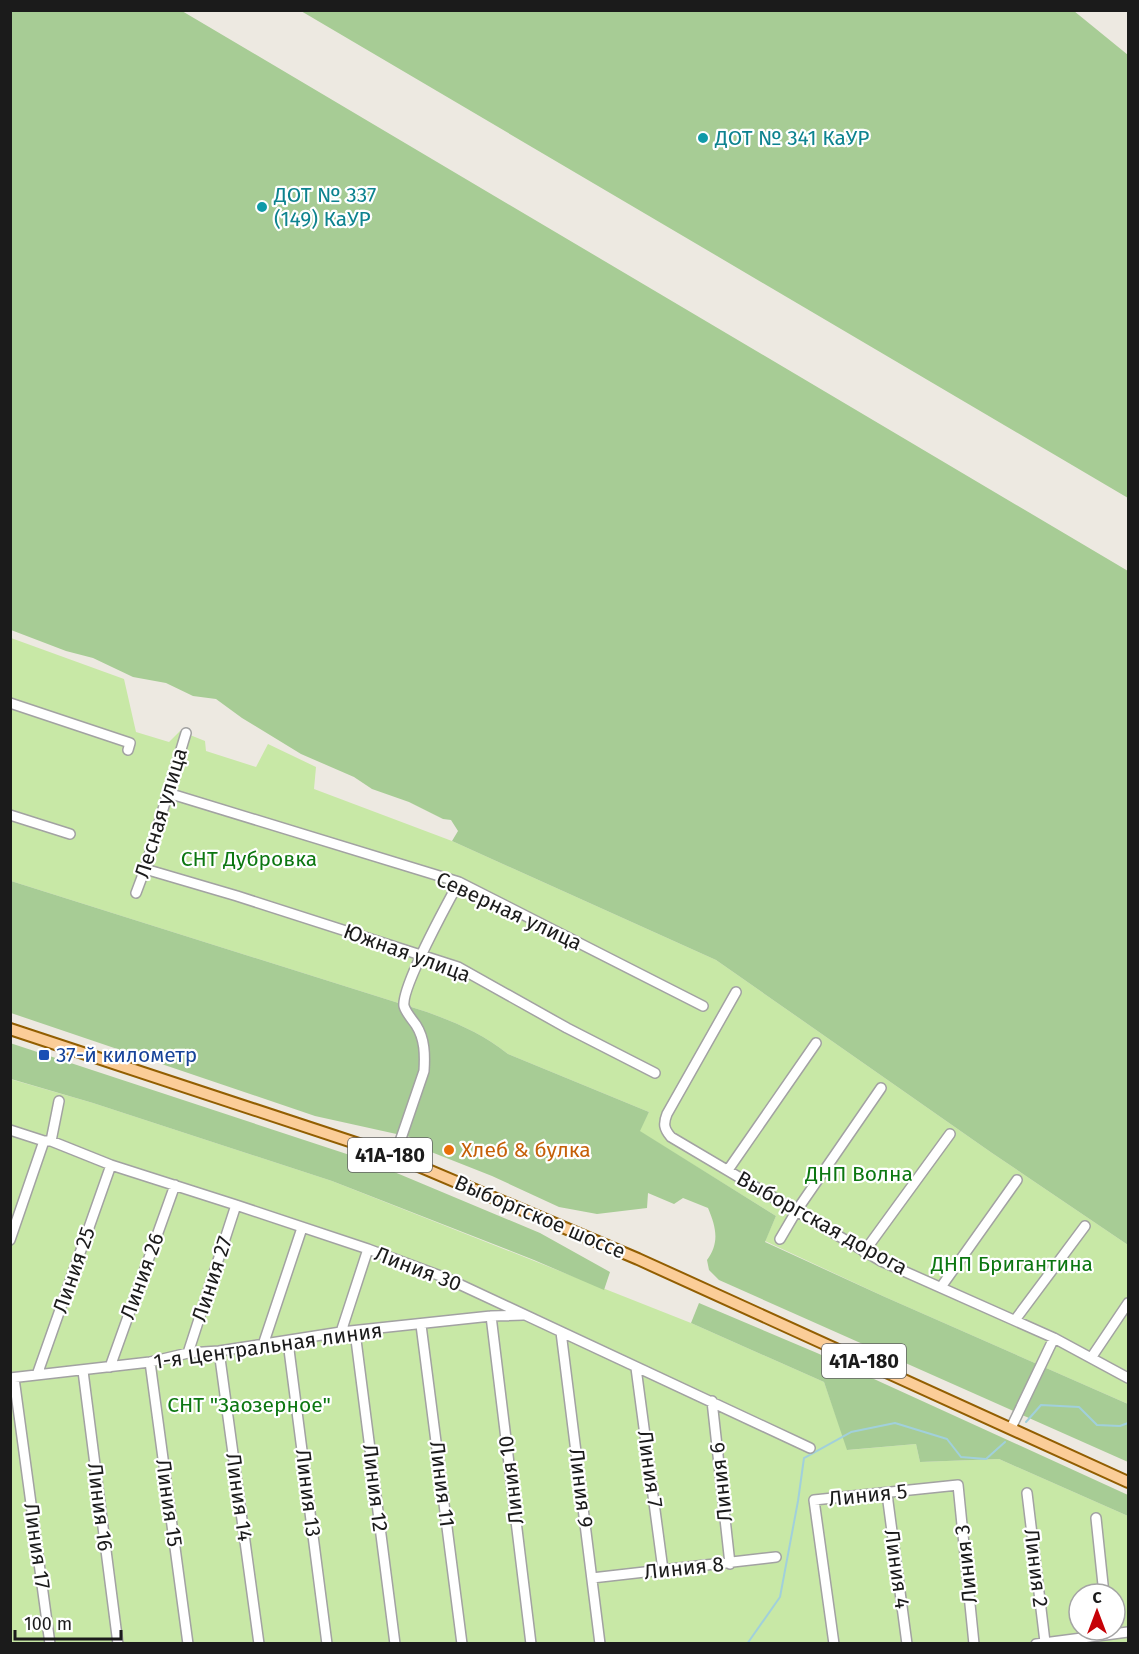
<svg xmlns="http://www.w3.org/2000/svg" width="1139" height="1654" font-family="'Fira Sans',sans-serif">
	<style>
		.grass { fill: #c8e8a6; fill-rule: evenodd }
		.forest { fill: #a7cc95 }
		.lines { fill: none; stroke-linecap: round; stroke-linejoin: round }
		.stream { stroke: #a1d0db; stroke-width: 2 }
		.minor-casing { stroke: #a2a2a2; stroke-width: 12 }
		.major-casing { stroke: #925e01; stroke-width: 14 }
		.minor { stroke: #fff; stroke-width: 9 }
		.major { stroke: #fbcd98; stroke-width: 10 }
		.culture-dot { fill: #0f9aa8; stroke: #fff; stroke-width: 2 }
		.transit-dot { fill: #1a4fb4; stroke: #fff; stroke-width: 2 }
		.food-dot { fill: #e8710a; stroke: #fff; stroke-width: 2 }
		.labels { text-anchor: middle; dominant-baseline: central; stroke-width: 4.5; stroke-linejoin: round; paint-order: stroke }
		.shield { fill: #fff; stroke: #5f5f5f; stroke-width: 1.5 }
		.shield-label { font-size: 20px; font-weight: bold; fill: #1b1b1b }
		.culture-label { font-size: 21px; fill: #0d838f; stroke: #fff; text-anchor: start }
		.street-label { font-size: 21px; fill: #1b1b1b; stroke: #fff }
		.park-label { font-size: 21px; fill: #0c7711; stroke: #fff }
		.transit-label { font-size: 21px; fill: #164399; stroke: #fff; text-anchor: start }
		.food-label { font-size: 21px; fill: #c56008; stroke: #fff; text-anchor: start }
	</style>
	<rect width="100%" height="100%" fill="#ede9e1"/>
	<path class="grass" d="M11,638l113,41 12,53 33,10 11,-11 25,10 1,10 50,16 12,-23 48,23 -2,22 138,52 264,119 276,193 136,92v159l-243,-107 -120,-56 11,-25 -137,-85 10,-19 -141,-58c-25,-20 -51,-31 -81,-42l-416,-131z
		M10,1079l83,24 239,78 359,142 133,59 24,68 68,-6 4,18 79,-3 129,57v127h-1117zM1079,1594h36v36h-36z"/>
	<path class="forest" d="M11,10l171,1 946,560v674l-136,-92 -276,-193 -264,-119 6,-10 -7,-11 -8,-1 -34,-17 -37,-13 -18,-12 -53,-23 -59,-36 -26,-19 -23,-3 -27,-13 -33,-6 -40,-19 -27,-7 -55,-21z
		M301,11h773l54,44v443z
		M11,881l416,131c30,11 56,22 81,42l141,58 -9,19 136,85 -11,26 120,55 243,107v58l-409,-182 -10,-10 -2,-10c13,-18 9,-33 1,-52l-25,-10 -9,6 -26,-11 -1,15 -50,6 -38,-7 -67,-31 -76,-30 -6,-9 -95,-21 -304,-103z
		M10,1043l358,118 172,72 70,39 -6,18 -70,-30 -202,-79 -239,-78 -82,-24z
		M699,1303l118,50 311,142v21l-129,-57 -79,3 -4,-18 -69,6 -23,-68 -133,-59z"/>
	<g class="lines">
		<path class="stream" d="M1026,1422l15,-17 38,2 18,18 23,1 8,-3
			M747,1644l33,-47 18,-96 6,-43 47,-26 44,-9 52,16 14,18 25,2 19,-17"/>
		<defs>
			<path id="minor" d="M10,703l120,40 -2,7
				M168,793l291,89 244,124
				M10,815l60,19
				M145,869l92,27 221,71 109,61 88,45
				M136,893l9,-24 41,-136
				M736,992l-69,122c-4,10 -3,15 4,23l210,124 173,77 74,40
				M10,1130l34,11h7l60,24 125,40 132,44 78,29 364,170
				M51,1141l8,-40
				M395,1156l29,-85c1,-16 1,-32 -8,-46 -4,-6 -10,-12 -12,-19 -3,-18 44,-104 55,-124
				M728,1170l88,-127
				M780,1239l17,-29 84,-122
				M10,1240l34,-99
				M864,1252l86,-118
				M941,1287l76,-107
				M491,1316l40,328
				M1015,1320l70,-94
				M421,1325l41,319
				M341,1332l27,-83
				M355,1332l40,312
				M561,1332l39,312
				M288,1342l39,302
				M263,1345l39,-117
				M219,1351l40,293
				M188,1353l48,-148
				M1091,1358l37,-55
				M150,1362l38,282
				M110,1367l65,-182
				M636,1368l27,202
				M83,1371l35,273
				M37,1375l74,-210
				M10,1378l140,-16 38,-9 31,-2 122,-19 150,-16 32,-1
				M14,1378l36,266
				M712,1401l18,163
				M1011,1428l43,-90
				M1027,1493l18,149
				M887,1494l20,150
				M1096,1518l8,76
				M592,1578l184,-21
				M834,1644l-20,-144 144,-15 16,159
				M1036,1644l92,-12"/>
			<path id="major" d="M10,1029l385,127 243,103 490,223"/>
		</defs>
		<use href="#minor" class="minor-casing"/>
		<use href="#major" class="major-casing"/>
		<use href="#minor" class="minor"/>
		<use href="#major" class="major"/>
	</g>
	<g class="culture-dot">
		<circle cx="703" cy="138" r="6"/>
		<circle cx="262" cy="207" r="6"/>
	</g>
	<rect class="transit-dot" x="38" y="1049" width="12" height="12" rx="3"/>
	<circle class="food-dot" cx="449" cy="1150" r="6"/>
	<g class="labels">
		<g class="shield">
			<rect x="348" y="1138" width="84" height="34" rx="4.5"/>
			<rect x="822" y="1344" width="84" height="34" rx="4.5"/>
		</g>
		<g class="shield-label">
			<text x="390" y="1155">41А-180</text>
			<text x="864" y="1361">41А-180</text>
		</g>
		<g class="culture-label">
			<text x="715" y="138">ДОТ № 341 КаУР</text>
			<text x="274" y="195">ДОТ № 337<tspan x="274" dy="24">(149) КаУР</tspan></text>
		</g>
		<g class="street-label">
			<text transform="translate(161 813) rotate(-73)">Лесная улица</text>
			<text transform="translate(509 911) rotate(25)">Северная улица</text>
			<text transform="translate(407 953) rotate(20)">Южная улица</text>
			<text transform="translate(540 1217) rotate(23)">Выборгское шоссе</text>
			<text transform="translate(822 1223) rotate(29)">Выборгская дорога</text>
			<text transform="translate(418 1269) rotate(21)">Линия 30</text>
			<text transform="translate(74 1270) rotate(-71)">Линия 25</text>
			<text transform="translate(142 1276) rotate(-70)">Линия 26</text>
			<text transform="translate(212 1279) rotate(-72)">Линия 27</text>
			<text transform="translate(268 1346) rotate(-8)">1-я Центральная линия</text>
			<text transform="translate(650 1469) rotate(82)">Линия 7</text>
			<text transform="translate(511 1480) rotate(-97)">Линия 10</text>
			<text transform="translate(721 1482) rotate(-96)">Линия 6</text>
			<text transform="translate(442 1484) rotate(83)">Линия 11</text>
			<text transform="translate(375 1488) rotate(83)">Линия 12</text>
			<text transform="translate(581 1488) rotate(83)">Линия 9</text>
			<text transform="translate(308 1493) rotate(83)">Линия 13</text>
			<text transform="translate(868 1495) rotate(-6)">Линия 5</text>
			<text transform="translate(239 1497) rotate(82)">Линия 14</text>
			<text transform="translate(169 1503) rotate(82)">Линия 15</text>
			<text transform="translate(100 1507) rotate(83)">Линия 16</text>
			<text transform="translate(37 1546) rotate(82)">Линия 17</text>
			<text transform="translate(966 1564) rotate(-96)">Линия 3</text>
			<text transform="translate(684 1568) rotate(-6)">Линия 8</text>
			<text transform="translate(1036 1568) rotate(83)">Линия 2</text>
			<text transform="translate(897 1569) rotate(82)">Линия 4</text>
		</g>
		<g class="park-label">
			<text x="249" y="859">СНТ Дубровка</text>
			<text x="859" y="1174">ДНП Волна</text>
			<text x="1012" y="1264">ДНП Бригантина</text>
			<text x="249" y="1405">СНТ "Заозерное"</text>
		</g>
		<g class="transit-label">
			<text x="56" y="1055">37-й километр</text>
		</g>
		<g class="food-label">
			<text x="461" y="1150">Хлеб &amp; булка</text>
		</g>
	</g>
	<rect width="1139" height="1654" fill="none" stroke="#1b1b1b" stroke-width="24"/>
	<g transform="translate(1097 1612)"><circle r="28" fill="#ffffff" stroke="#a4a4a4" stroke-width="1.5"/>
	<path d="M0-4.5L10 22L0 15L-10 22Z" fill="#c60107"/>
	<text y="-9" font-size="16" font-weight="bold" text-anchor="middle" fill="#1b1b1b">С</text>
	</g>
	<path d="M15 1630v9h106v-9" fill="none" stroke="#1b1b1b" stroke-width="3"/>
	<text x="24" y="1630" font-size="18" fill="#1b1b1b" stroke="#ffffff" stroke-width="4.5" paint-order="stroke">100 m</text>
</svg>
